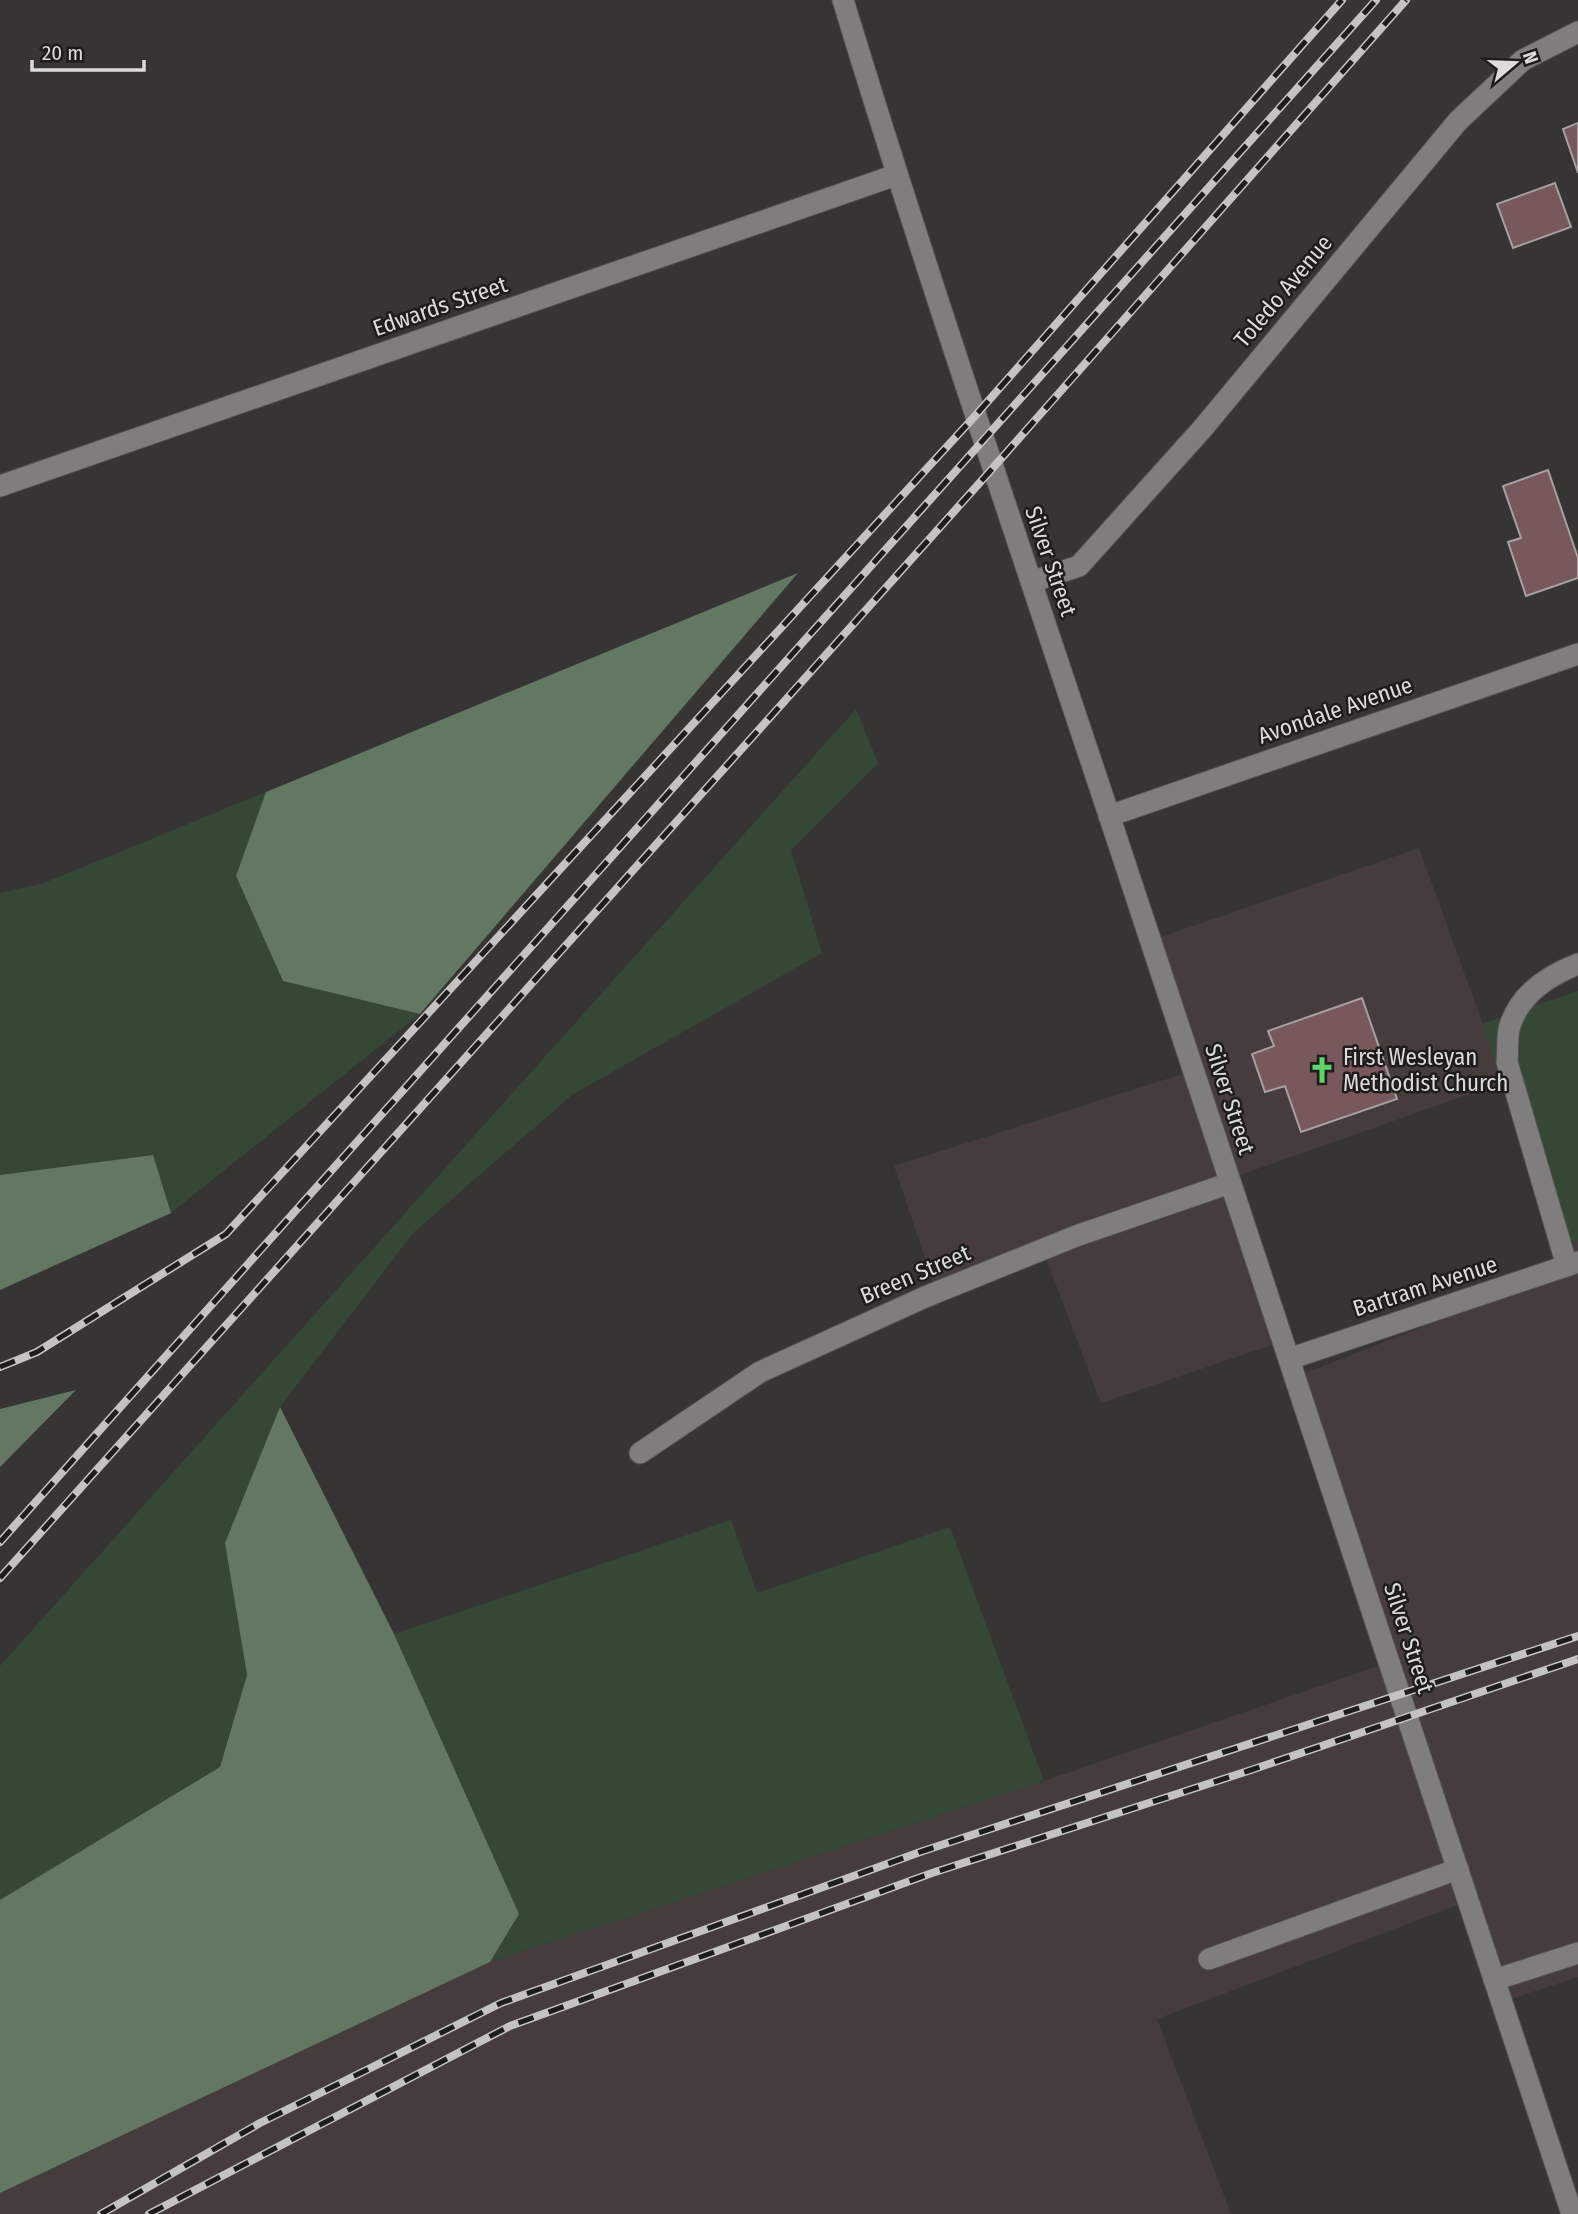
<svg xmlns="http://www.w3.org/2000/svg" width="1578" height="2214" font-family="'Fira Sans Condensed',sans-serif">
	<style>
		.built { fill: #463c3c }
		.green { fill: #344835 }
		.forest { fill: #627862 }
		.building { fill: #78585a; stroke: #a6a2a2; stroke-width: 2 }
		.lines { fill: none; stroke-linecap: round; stroke-linejoin: round }
		.lane-casing { stroke: #545151; stroke-width: 23 }
		.street-casing { stroke: #545151; stroke-width: 23 }
		.lane { stroke: #807d7d; stroke-width: 21 }
		.street { stroke: #807d7d; stroke-width: 21 }
		.rail-casing { stroke: #c4c2c2; stroke-width: 8 }
		.rail { stroke: #1e1c1c; stroke-width: 5; stroke-dasharray: 16; stroke-linecap: butt }
		.labels { text-anchor: middle; dominant-baseline: central; stroke-width: 5; stroke-linejoin: round; paint-order: stroke }
		.street-label { font-size: 23px; fill: #dddbdb; stroke: #1e1c1c }
		.poi-label { font-size: 23px; fill: #dddbdb; stroke: #1e1c1c; text-anchor: start }
	</style>
	<rect width="100%" height="100%" fill="#373434"/>
	<path class="built" d="M1419,848l85,234 -264,93 53,163 -192,65 -56,-147 -107,41 -44,-131 304,-97 -46,-129z
		M1578,1241v736l-67,22 -40,-99 -314,119 74,195h-1231v-21l490,-231 554,-181 346,-119 -87,-288 262,-103 -7,-23z"/>
	<path class="green" d="M856,709l22,54 -87,87 31,103 -250,142 -158,137 -134,175 -54,136 21,132 -27,92 -220,133v-234z
		M266,792l-30,85 47,104 137,33 -249,199 -18,-58 -153,20v-282l44,-10z
		M1578,991v250l-20,7 -76,-224z
		M731,1520l26,73 193,-66 94,254 -554,181 29,-48 -125,-280z"/>
	<path class="forest" d="M798,573l-378,441 -137,-33 -47,-105 30,-84z
		M153,1155l18,58 -171,77v-115z
		M76,1390l-76,77v-58z
		M280,1407l114,227 125,280 -29,48 -490,231v-293l220,-133 27,-92 -22,-132z"/>
	<path class="building" d="M1578,123v50l-15,-44z
		M1555,183l16,44 -58,21 -16,-44z
		M1548,470l30,88v20l-52,18 -18,-54 13,-4 -18,-52z
		M1362,998l35,101 -96,33 -16,-46 -20,6 -13,-38 22,-8 -6,-15z"/>
	<g class="lines">
		<defs>
			<path id="lane" d="M1567,1266l-60,-204c1,-10 0,-23 2,-33 9,-34 38,-53 69,-65
				M1209,1959l249,-90"/>
			<path id="street" d="M843,0c84,276 178,550 269,824 153,463 306,927 460,1390
				M0,486l896,-311
				M1031,582l48,-16 124,-138 255,-307 65,-61 55,-28
				M1109,816l469,-162
				M1289,1359l289,-97
				M640,1453l120,-81 165,-75 151,-61 154,-53
				M1494,1980l84,-27"/>
		</defs>
		<use href="#lane" class="lane-casing"/>
		<use href="#street" class="street-casing"/>
		<use href="#lane" class="lane"/>
		<use href="#street" class="street"/>
		<defs>
			<path id="rail" d="M0,1367l37,-15 189,-118 749,-818 367,-416
				M0,1542l1376,-1542
				M0,1578l992,-1109 414,-469
				M101,2214l159,-91 241,-120 422,-152 655,-215
				M149,2214l361,-188 422,-153 316,-102 330,-112"/>
		</defs>
		<use href="#rail" class="rail-casing"/>
		<use href="#rail" class="rail"/>
	</g>
	<defs>
		<symbol id="church-bare" viewBox="-9 -9 18 18"><path d="M-1.2-6h2.4v3.5h3.3v2.4h-3.3V6h-2.4V-.1h-3.3v-2.4h3.3Z" fill="#5fd56b" stroke="#1e1c1c" stroke-width="2.5" paint-order="stroke"/></symbol>
	</defs>
	<g fill-rule="evenodd">
		<use href="#church-bare" x="1303" y="1051" width="38" height="38"/>
	</g>
	<g class="labels">
		<g class="street-label">
			<text transform="translate(1283 291) rotate(-50)">Toledo Avenue</text>
			<text transform="translate(440 306) rotate(-19)">Edwards Street</text>
			<text transform="translate(1051 561) rotate(71)">Silver Street</text>
			<text transform="translate(1335 710) rotate(-19)">Avondale Avenue</text>
			<text transform="translate(1230 1099) rotate(72)">Silver Street</text>
			<text transform="translate(915 1274) rotate(-23)">Breen Street</text>
			<text transform="translate(1425 1286) rotate(-18)">Bartram Avenue</text>
			<text transform="translate(1409 1638) rotate(72)">Silver Street</text>
		</g>
		<g class="poi-label">
			<text x="1343" y="1057">First Wesleyan<tspan x="1343" dy="26">Methodist Church</tspan></text>
		</g>
	</g>
	<g transform="translate(1515 63) rotate(71)" stroke="#1e1c1c" stroke-width="5" paint-order="stroke">
	<path d="M0-5L12 26L0 18L-12 26Z" fill="#dddbdb"/>
	<text y="-10" font-size="19" font-weight="bold" text-anchor="middle" fill="#dddbdb">N</text>
	</g>
	<path d="M32 60v10h112v-10" fill="none" stroke="#dddbdb" stroke-width="3.5"/>
	<text x="42" y="60" font-size="21" fill="#dddbdb" stroke="#1e1c1c" stroke-width="5" paint-order="stroke">20 m</text>
</svg>
